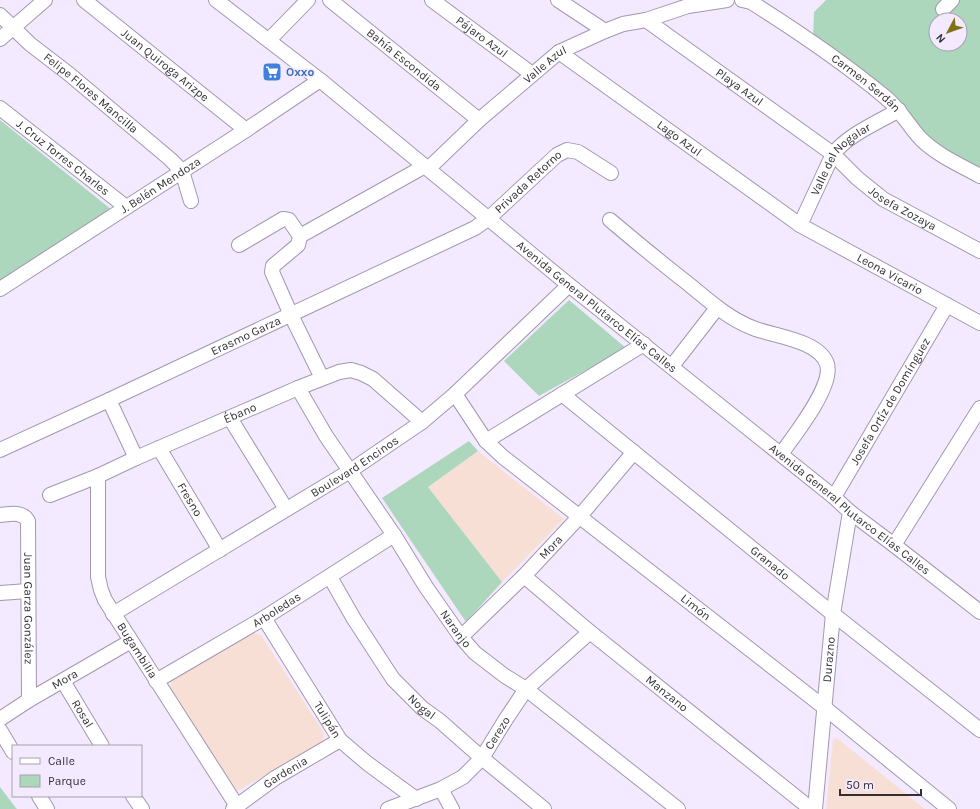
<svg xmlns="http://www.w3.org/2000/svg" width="980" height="809" font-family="Karla,sans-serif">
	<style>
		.education { fill: #f8dfd6 }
		.green { fill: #acd7bc; fill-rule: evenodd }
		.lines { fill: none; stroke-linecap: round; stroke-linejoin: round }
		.minor-casing { stroke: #a397b0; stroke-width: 16 }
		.minor { stroke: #fff; stroke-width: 14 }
		.labels { text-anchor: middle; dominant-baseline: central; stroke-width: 3; stroke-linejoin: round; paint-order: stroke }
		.street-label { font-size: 12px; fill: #332f38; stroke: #f4eaff }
		.shop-label { font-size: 12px; font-weight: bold; fill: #366cbe; stroke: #f4eaff; text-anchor: start }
	</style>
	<rect width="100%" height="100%" fill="#f4eaff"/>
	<path class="education" d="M478,451l86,68 -62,63 -74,-95z
		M253,633l8,2 63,98 -2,8 -84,50 -8,-4 -60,-98 2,-9z
		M837,738l88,71h-99l7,-70z"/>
	<path class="green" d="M826,0h154v168l-47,-25 -35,-44 -85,-60 1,-27zM936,20h24v24h-24z
		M0,120l112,90 -112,73z
		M569,300l57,48 -87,48 -35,-35z
		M469,441l9,10 -50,36 74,95 -36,40 -84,-124z
		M0,787l16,21 1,1h-17z"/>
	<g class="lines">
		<defs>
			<g id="minor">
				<path id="s1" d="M84,0l162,130"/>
				<path id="s2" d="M216,0l104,80 249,205 265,212 16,15 44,33 86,67"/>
				<path id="s3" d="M330,0l149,120"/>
				<path id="s4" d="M432,0l100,74"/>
				<path d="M558,0l47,31"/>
				<path id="s5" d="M742,0l9,2c46,29 92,60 134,95 15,12 23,28 36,42 16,16 39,26 59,37"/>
				<path d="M943,9l9,-9"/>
				<path id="s6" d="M0,15l30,29 39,30 101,85 12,12 9,30"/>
				<path id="s7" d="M646,20l187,134 24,24 26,21 97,52"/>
				<path d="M0,39l45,-39"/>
				<path d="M269,40l39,-40"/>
				<path id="s8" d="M559,52l241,173 180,98"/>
				<path id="s9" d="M0,108l126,99"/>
				<path id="s10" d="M428,169l51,-49 80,-68 46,-21 18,-7 23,-4 42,-14 39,-6"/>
				<path d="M610,220c25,21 50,42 76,62 21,17 41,36 67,46 20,8 66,12 74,36 7,22 -34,73 -46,90"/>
				<path id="s11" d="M800,225l33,-71c16,-20 44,-31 66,-44"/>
				<path d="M300,236l125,-70"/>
				<path d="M239,245l44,-26 6,1 11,16 -2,9 -25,21 -1,6 19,43 31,63"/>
				<path id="s12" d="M0,289l246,-159 74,-50"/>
				<path d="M672,366l45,-58"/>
				<path id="s13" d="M298,388l28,48 68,99 32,52 35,50 14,16 30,23 21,13 152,120"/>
				<path id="s14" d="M455,394l31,47 17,16 322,251 124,101"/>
				<path id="s15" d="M562,394l271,220 147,116"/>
				<path d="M109,400l27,58"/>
				<path d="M230,418l56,91"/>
				<path d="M486,441l158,-97"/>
				<path id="s16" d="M159,448l61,102"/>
				<path id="s17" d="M0,450l109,-50 366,-172 14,-10 68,-63 10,-5 11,2 33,21"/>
				<path id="s18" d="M98,476v101l3,13 4,10 132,206"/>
				<path id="s19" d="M50,495l48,-19 38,-18 162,-70 41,-16 12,-2 10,3 12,6 49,43"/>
				<path id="s20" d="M834,497l113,-192"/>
				<path id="s21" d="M0,515c11,-1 22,-4 28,6l1,179"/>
				<path d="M894,545l86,-137"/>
				<path id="s22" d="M524,576l66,56 221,177"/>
				<path id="s23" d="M330,577l24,42 39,60 29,29 18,13 42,37 62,51"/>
				<path d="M0,593l28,-2"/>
				<path id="s24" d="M113,614l237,-143 72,-49 33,-28 114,-109"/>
				<path id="s25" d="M264,618l76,122 27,23 49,36"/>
				<path id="s26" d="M461,637l63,-61 56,-60 54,-64"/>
				<path id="s27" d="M63,681l39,65"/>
				<path id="s28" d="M156,681l108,-63 130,-83"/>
				<path id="s29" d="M0,719l29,-19 102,-59"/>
				<path d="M0,730l13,22"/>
				<path d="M441,789l11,20"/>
				<path d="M39,796l8,13"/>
				<path d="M133,796l9,13"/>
				<path id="s30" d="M233,809l42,-31 65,-38"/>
				<path id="s31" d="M388,809l53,-20 22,-12 19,-19 24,-39 20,-30 64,-57"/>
				<path id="s32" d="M815,809l18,-195 17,-102"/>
			</g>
		</defs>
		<use href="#minor" class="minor-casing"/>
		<use href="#minor" class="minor"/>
	</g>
	<defs>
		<symbol id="supermarket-square" viewBox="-11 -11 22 22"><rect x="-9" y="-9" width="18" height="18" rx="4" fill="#3f7fe0" stroke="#f4eaff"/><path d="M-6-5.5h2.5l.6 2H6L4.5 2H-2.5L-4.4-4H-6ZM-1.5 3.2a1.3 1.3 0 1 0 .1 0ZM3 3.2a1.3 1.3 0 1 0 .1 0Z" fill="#fff"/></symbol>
	</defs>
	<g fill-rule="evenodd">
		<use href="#supermarket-square" x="261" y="61" width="22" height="22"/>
	</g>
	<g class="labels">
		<g class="street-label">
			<text stroke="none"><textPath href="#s4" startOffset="62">Pájaro Azul</textPath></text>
			<text stroke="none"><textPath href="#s3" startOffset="95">Bahía Escondida</textPath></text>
			<text stroke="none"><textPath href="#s1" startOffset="104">Juan Quiroga Arizpe</textPath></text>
			<text stroke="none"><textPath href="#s10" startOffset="157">Valle Azul</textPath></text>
			<text stroke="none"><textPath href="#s5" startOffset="150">Carmen Serdán</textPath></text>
			<text stroke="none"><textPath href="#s7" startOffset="115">Playa Azul</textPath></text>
			<text stroke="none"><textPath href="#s6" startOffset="120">Felipe Flores Mancilla</textPath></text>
			<text stroke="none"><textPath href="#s8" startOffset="148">Lago Azul</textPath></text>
			<text stroke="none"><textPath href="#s9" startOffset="80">J. Cruz Torres Charles</textPath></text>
			<text stroke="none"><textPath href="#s11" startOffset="79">Valle del Nogalar</textPath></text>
			<text stroke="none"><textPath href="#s17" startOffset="595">Privada Retorno</textPath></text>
			<text stroke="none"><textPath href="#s12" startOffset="191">J. Belén Mendoza</textPath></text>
			<text stroke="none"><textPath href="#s7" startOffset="319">Josefa Zozaya</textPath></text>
			<text stroke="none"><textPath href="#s8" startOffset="399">Leona Vicario</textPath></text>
			<text stroke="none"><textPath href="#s2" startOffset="489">Avenida General Plutarco Elías Calles</textPath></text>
			<text stroke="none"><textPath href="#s17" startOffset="271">Erasmo Garza</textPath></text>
			<text stroke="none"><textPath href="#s20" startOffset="111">Josefa Ortíz de Domínguez</textPath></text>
			<text stroke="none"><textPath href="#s19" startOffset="207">Ébano</textPath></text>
			<text stroke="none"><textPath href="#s24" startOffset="283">Boulevard Encinos</textPath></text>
			<text stroke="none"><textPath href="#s16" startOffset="60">Fresno</textPath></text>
			<text stroke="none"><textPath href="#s2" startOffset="813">Avenida General Plutarco Elías Calles</textPath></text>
			<text stroke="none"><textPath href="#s26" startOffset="127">Mora</textPath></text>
			<text stroke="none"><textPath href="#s15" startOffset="268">Granado</textPath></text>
			<text stroke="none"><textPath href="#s14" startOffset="324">Limón</textPath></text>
			<text stroke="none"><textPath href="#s21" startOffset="118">Juan Garza González</textPath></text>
			<text stroke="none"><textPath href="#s28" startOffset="140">Arboledas</textPath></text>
			<text stroke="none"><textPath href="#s13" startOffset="288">Naranjo</textPath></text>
			<text stroke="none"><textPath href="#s18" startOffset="185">Bugambilia</textPath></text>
			<text stroke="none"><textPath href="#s32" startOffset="150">Durazno</textPath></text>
			<text stroke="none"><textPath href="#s29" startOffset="76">Mora</textPath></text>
			<text stroke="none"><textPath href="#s22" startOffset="185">Manzano</textPath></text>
			<text stroke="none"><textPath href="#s23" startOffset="160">Nogal</textPath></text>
			<text stroke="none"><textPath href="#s27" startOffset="38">Rosal</textPath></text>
			<text stroke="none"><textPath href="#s25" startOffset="120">Tulipán</textPath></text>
			<text stroke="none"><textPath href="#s31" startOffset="138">Cerezo</textPath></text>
			<text stroke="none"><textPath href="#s30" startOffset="64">Gardenia</textPath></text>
		</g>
		<g class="shop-label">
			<text x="286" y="72">Oxxo</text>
		</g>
	</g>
	<rect x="12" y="745" width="130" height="52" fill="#f4eaff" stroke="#a79faf"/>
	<rect x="20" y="758" width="20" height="6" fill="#ffffff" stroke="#a79faf"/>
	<text x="48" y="765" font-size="12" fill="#332f38">Calle</text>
	<rect x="20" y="775" width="20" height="12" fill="#acd7bc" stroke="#a79faf"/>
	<text x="48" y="785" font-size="12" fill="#332f38">Parque</text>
	<g transform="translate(948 32) rotate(229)"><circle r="19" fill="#f4eaff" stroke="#a79faf"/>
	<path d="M0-3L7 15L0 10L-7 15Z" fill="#7f7316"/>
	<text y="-6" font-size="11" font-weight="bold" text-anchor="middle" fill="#332f38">N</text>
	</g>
	<path d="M840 789v6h81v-6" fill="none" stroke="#332f38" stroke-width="2"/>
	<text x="846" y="789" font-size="12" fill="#332f38" stroke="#f4eaff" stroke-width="3" paint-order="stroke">50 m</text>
</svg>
